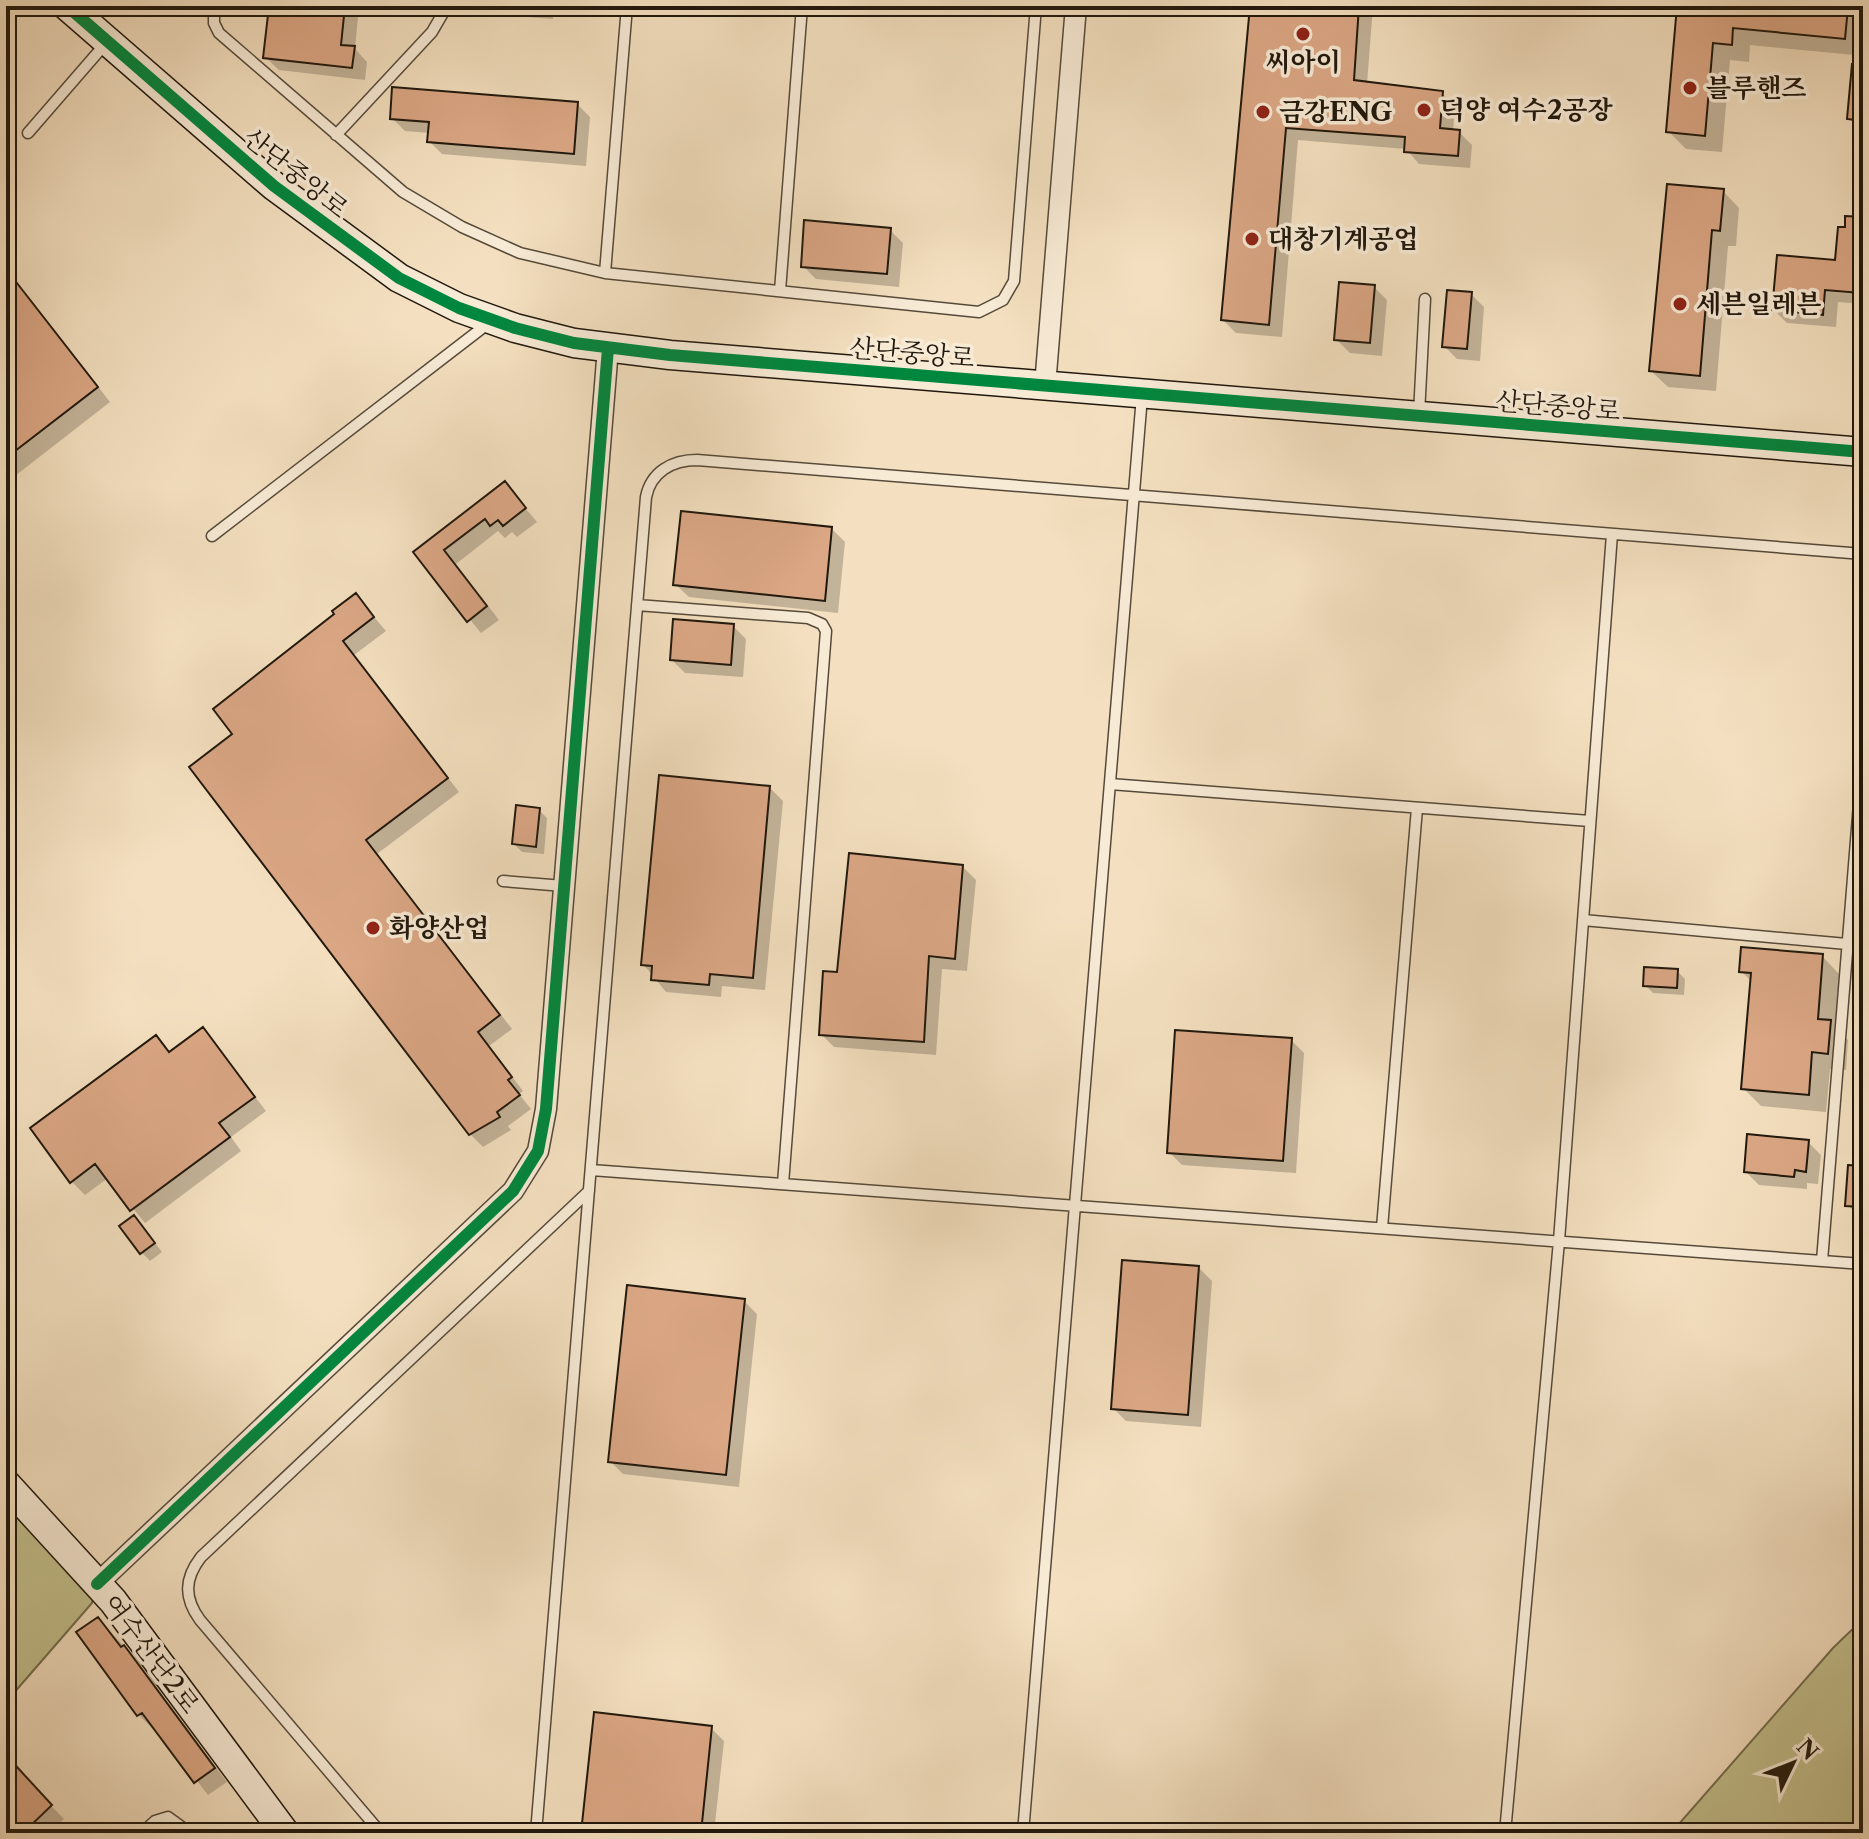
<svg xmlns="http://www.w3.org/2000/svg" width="1869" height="1839" font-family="'Libre Caslon Text','Noto Serif KR',serif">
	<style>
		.green { fill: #c3c08d; stroke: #726c4d; stroke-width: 2 }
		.shadow { fill: #0003 }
		.building { fill: #dba785; stroke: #20180d; stroke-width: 2 }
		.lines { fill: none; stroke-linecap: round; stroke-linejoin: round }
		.lane-casing { stroke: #554a3a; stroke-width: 13 }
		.street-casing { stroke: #554a3a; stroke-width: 23 }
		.secondary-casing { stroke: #20180d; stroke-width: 31 }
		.lane { stroke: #f8ebd6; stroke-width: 10 }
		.street { stroke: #f8ebd6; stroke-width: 20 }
		.secondary { stroke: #f8ebd6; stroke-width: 28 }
		.cycleway-casing { stroke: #f8ebd6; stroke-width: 17 }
		.cycleway { stroke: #00873e; stroke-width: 12 }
		.poi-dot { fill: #8f2418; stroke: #f8ebd6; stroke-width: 3 }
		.labels { text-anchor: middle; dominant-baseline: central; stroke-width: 7; stroke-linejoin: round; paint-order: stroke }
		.poi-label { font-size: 26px; font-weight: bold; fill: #20180d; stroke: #f8ebd6; text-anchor: start }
		.street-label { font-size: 26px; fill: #20180d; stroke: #f8ebd6 }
	</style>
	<rect width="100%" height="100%" fill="#f4e0c0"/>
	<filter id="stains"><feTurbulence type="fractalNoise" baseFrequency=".0025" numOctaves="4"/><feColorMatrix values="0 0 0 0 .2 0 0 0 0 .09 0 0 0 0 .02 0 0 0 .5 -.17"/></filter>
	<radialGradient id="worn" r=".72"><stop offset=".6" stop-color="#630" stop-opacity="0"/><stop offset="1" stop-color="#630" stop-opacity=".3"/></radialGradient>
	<path class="green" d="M6,1484l91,100 -5,19 -86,99z
		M1863,1619v214h-192l162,-185z"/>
	<path class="shadow" d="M271,6h88l-4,43 12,13 -2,18 -86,-10 -14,-13z
		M494,6h60l-1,13 -50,-4z
		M1252,6h121l-6,78 75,9 13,13 -2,25 6,1 13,13 -2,23 -51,-4 -13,-15 -108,-9 -16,197 -46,-4 -13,-13z
		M1679,6l168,3 16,16v107l-14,-14 5,-63 -104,-10 -1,17 -19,-2 -8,92 -36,-3 -18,-18z
		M577,104l13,13 -4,49 -144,-12 -13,-13 1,-8 -25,-2 -13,-13z
		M1723,191l16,17 -3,38h-8l-12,145 -48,-4 -17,-16z
		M1847,218l16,1v85l-25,-2 -2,25 -49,-4 -13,-13 63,-48z
		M890,230l13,13 -4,44 -83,-8 -13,-13z
		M6,268l104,134 -104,81z
		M1374,287l13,13 -5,56 -32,-3 -13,-13z
		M1471,294l13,13 -4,54 -23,-2 -13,-13z
		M505,484l32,38 -20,15 -5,-5 -7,6 -7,-7 -42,33 43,56 -18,13 -66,-81z
		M832,529l13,13 -7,71 -149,-16 -14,-13z
		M356,596l30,35 -32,24 105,137 -82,62 135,175 -23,17 34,45 -4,3 12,15 -23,17 3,4 -28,17 -13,-13 -235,-399z
		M733,626l13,13 -3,38 -58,-4 -13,-13z
		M770,788l13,13 -18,189 -43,-4 -1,11 -55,-5 -23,-28z
		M539,810l8,8 -3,36 -22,-2 -8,-8z
		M963,867l13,13 -9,91 -25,-2 -6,86 -102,-8 -13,-13 18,-60z
		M1822,956l17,18 -4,54 13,12 -2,30 -16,-1 -4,43 -65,-6 -17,-17 8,-107 -11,-11z
		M1677,971l8,8 -1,16 -31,-2 -8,-8z
		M203,1030l63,81 -35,26 10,14 -96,72 -37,-45 -23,17 -13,-13 84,-145 15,16z
		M1291,1040l13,13 -8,120 -114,-8 -13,-13z
		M1808,1142l13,13 -3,29 -11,-1v6l-48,-4 -13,-13z
		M1863,1168v50l-16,-13z
		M142,1226l20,26 -12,9 -8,-8z
		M1199,1268l13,13 -11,146 -75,-6 -13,-13z
		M744,1301l13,13 -18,173 -116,-13 -13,-13z
		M98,1619l39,41 90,122 -19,13 -53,-69 -3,2 -13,-13 -60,-82z
		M711,1728l13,13 -10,92h-131z
		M17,1770l47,49 -15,14h-43v-53z"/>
	<path class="building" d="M269,6h76l-4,39 14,1 -3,22 -89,-10z
		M1250,6h109l-5,74 89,11 -3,37 20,2 -2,26 -54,-4 1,-15 -119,-9 -17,197 -48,-5z
		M1677,6l171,1 -3,32 -112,-11 -1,17 -19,-2 -8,93 -39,-4z
		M1852,64l11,1v56l-16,-2z
		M392,87l186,15 -4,52 -147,-12 2,-20 -39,-3z
		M1667,184l57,5 -4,42 -8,-1 -12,146 -51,-5z
		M1845,216l18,1 -2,76 -36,-3 -2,25 -51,-5 5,-55 58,5 3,-33h7z
		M804,220l87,8 -4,46 -86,-7z
		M6,269l92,118 -92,71z
		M1339,282l36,3 -5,58 -36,-3z
		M1447,290l25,2 -5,57 -25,-2z
		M505,481l21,27 -23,18 -5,-6 -8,6 -5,-7 -41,31 43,56 -20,16 -54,-70z
		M681,511l151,16 -7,74 -152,-16z
		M356,593l18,24 -31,24 105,137 -82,62 134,175 -22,17 34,45 -4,3 12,15 -23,17 3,5 -31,18 -280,-368 43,-33 -19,-25 121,-95 -2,-3z
		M673,619l61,5 -3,41 -61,-5z
		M659,775l111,11 -17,192 -43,-4 -1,11 -58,-5 1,-14 -11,-1z
		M516,805l24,3 -4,39 -24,-3z
		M849,853l114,12 -8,94 -26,-3 -5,86 -105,-7 4,-64 14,1z
		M1741,947l82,7 -5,65 13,1 -3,34 -16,-2 -3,43 -68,-6 10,-116 -12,-1z
		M1644,967l34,2 -1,19 -34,-2z
		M203,1027l52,70 -36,26 11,14 -100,74 -35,-47 -25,19 -40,-55 126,-93 13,17z
		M1175,1030l117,8 -9,123 -116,-8z
		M1747,1134l62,6 -3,32 -11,-2 -1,7 -50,-5z
		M1848,1165l15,1v41l-18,-1z
		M134,1215l21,28 -15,11 -21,-28z
		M1122,1260l77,6 -11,149 -77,-6z
		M627,1285l118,14 -19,176 -118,-13z
		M98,1617l23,30 3,-2 91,123 -21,15 -52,-70 -5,3 -61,-84z
		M594,1712l118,14 -11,107h-120z
		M17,1767l35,38 -29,28h-17v-55z"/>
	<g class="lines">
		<defs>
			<path id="lane" d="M214,6v17l5,10 184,159 59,35 58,26 85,20 374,39 24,-12 11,-19 22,-275
				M28,133l78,-90
				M336,135l96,-103 15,-26
				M605,273l22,-267
				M780,291l22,-285
				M1419,414l6,-115
				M212,536l278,-214
				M637,605l171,13 14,6 4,7 -43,553
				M1110,784l480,37
				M503,881l61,5
				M1583,920l264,24
				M591,1170l1272,94
				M1382,1228l35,-420
				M1822,1261l41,-507
				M142,1833l13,-12 13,-4 22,16
				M381,1833l-181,-213c-16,-22 -16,-41 1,-63l388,-366
				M536,1833l110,-1336c5,-25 26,-37 51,-37l1166,94
				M1023,1833l119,-1437
				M1505,1833l54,-592 53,-707"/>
			<path id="street" d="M1045,386l31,-380
				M97,1584l416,-393 25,-40 8,-42 62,-761"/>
			<path id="secondary" d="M67,6l207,180 125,92 60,30 56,20 59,15 96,12 1193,97
				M6,1484l107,117 172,232"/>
		</defs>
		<use href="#lane" class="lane-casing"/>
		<use href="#street" class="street-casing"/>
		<use href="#secondary" class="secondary-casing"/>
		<use href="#lane" class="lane"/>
		<use href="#street" class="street"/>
		<use href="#secondary" class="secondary"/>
		<defs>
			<path id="cycleway" d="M67,6l207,180 125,92 60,30 56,20 59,15 96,12 1193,97
				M97,1584l416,-393 25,-40 8,-42 62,-761"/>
		</defs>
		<use href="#cycleway" class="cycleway-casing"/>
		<use href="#cycleway" class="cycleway"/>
	</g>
	<g class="poi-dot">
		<circle cx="1303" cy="34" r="8"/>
		<circle cx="1690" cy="88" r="8"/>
		<circle cx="1424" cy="110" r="8"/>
		<circle cx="1263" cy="112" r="8"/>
		<circle cx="1252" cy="239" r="8"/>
		<circle cx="1680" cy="304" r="8"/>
		<circle cx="373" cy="928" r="8"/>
	</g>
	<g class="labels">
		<g class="poi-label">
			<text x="1303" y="62" text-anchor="middle">씨아이</text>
			<text x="1706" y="88">블루핸즈</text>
			<text x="1440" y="110">덕양 여수2공장</text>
			<text x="1279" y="112">금강ENG</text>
			<text x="1268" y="239">대창기계공업</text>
			<text x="1696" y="304">세븐일레븐</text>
			<text x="389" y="928">화양산업</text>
		</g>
		<g class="street-label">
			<text transform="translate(296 173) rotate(39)">산단중앙로</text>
			<text transform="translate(912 353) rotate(5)">산단중앙로</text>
			<text transform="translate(1558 406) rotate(5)">산단중앙로</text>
			<text transform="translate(151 1654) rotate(53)">여수산단2로</text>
		</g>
	</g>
	<rect width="1869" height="1839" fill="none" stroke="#f4e0c0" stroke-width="32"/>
	<rect x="8" y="8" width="1853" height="1823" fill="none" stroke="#20180d" stroke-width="4"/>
	<rect x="16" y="16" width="1837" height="1807" fill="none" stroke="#20180d" stroke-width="2"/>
	<g transform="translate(1793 1763) rotate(47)" stroke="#f8ebd6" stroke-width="6" paint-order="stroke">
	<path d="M0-6L14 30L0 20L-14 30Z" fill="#20180d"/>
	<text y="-12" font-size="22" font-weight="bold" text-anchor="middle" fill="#20180d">N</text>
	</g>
	<rect width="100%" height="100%" filter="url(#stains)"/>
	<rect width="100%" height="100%" fill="url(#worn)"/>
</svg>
